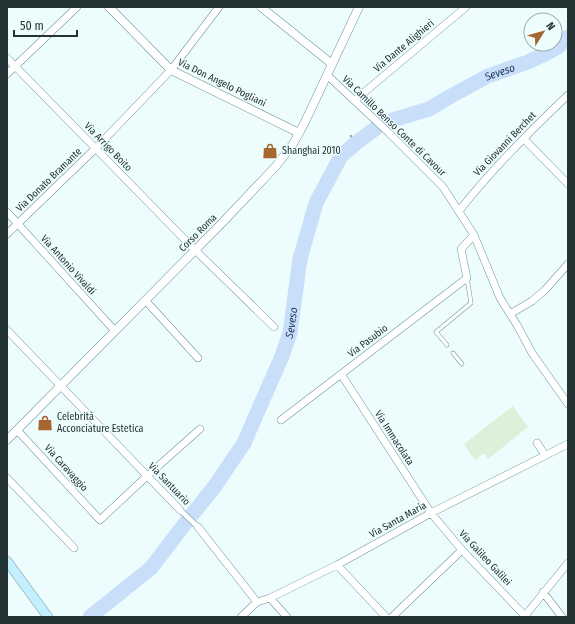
<svg xmlns="http://www.w3.org/2000/svg" width="575" height="624" font-family="'Fira Sans Condensed',sans-serif">
	<style>
		.green { fill: #dbf1d9 }
		.lines { fill: none; stroke-linecap: round; stroke-linejoin: round }
		.stream { stroke: #97aabd; stroke-width: 2.5 }
		.river { stroke: #c9def9; stroke-width: 15 }
		.service-casing { stroke: #709495; stroke-width: 4.5 }
		.pedestrian-casing { stroke: #709495; stroke-width: 6 }
		.minor-casing { stroke: #709495; stroke-width: 8 }
		.tertiary-casing { stroke: #709495; stroke-width: 9 }
		.secondary-casing { stroke: #709495; stroke-width: 10 }
		.service { stroke: #fff; stroke-width: 3.5 }
		.pedestrian { stroke: #fff; stroke-width: 5 }
		.minor { stroke: #fff; stroke-width: 7 }
		.tertiary { stroke: #fff; stroke-width: 8 }
		.secondary { stroke: #c4effe; stroke-width: 9 }
		.labels { text-anchor: middle; dominant-baseline: central; stroke-width: 3; stroke-linejoin: round; paint-order: stroke }
		.street-label { font-size: 10px; fill: #233232; stroke: #edfdfd }
		.poi-label { font-size: 10px; fill: #233232; stroke: #edfdfd; text-anchor: start }
		.water-label { font-size: 11px; font-style: italic; fill: #163357; stroke: #edfdfd }
	</style>
	<rect width="100%" height="100%" fill="#edfdfd"/>
	<path class="green" d="M513,406l15,21 -40,32 -4,-6 -9,7 -11,-16z"/>
	<g class="lines">
		<path class="stream" d="M351,136l5,7"/>
		<g class="river">
			<path id="s1" d="M386,122l43,-13 22,-13 37,-20 40,-14 19,-9 12,-7 9,-9"/>
			<path id="s2" d="M191,516l24,-30 29,-43 38,-87 8,-23 10,-74 16,-56 25,-47 15,-13 20,-15"/>
			<path d="M90,617l61,-49 36,-47"/>
		</g>
		<defs>
			<path id="service" d="M447,345l-11,-13 35,-29 -4,-25
				M453,353l9,11"/>
			<path id="pedestrian" d="M180,510l18,17"/>
			<path id="minor" d="M7,58l188,192 79,77
				M7,74l70,-67
				M327,75l61,57 55,55 31,48 26,63 17,27 15,28 36,51
				M355,100l111,-93
				M524,139l44,45
				M459,211c33,-42 71,-80 109,-116
				M7,212l108,119
				M7,234l89,-86 75,-78 48,-63
				M145,300l53,58
				M510,314l22,-13 13,-11 23,-26
				M7,330l173,180
				M341,374l90,139 31,37 63,66
				M281,420l186,-142 -6,-29 13,-14
				M17,430l83,90 47,-44 53,-47
				M537,443l8,12
				M7,478l67,70
				M198,527l59,75
				M337,565l49,52
				M543,592l19,25
				M270,598l17,19
				M241,617l16,-15 13,-4 67,-33 94,-52 137,-69
				M392,617l70,-67
				M524,617l44,-54"/>
			<path id="tertiary" d="M109,7l62,63 128,63
				M261,7l71,57
				M7,440l214,-216 55,-58 17,-22 11,-20 55,-117"/>
			<path id="secondary" d="M7,561l41,56"/>
		</defs>
		<use href="#service" class="service-casing"/>
		<use href="#pedestrian" class="pedestrian-casing"/>
		<use href="#minor" class="minor-casing"/>
		<use href="#tertiary" class="tertiary-casing"/>
		<use href="#secondary" class="secondary-casing"/>
		<use href="#service" class="service"/>
		<use href="#pedestrian" class="pedestrian"/>
		<use href="#minor" class="minor"/>
		<use href="#tertiary" class="tertiary"/>
		<use href="#secondary" class="secondary"/>
	</g>
	<defs>
		<symbol id="shop-bare" viewBox="-9 -9 18 18"><path d="M-5-2.5h2.3a2.7 3.5 0 0 1 5.4 0H5L5.5 6h-11ZM-1.5-2.5h3a1.5 2.3 0 0 0-3 0Z" fill="#a6662f" stroke="#edfdfd" stroke-width="2.5" paint-order="stroke"/></symbol>
	</defs>
	<g fill-rule="evenodd">
		<use href="#shop-bare" x="259" y="140" width="22" height="22"/>
		<use href="#shop-bare" x="34" y="412" width="22" height="22"/>
	</g>
	<g class="labels">
		<g class="street-label">
			<text transform="translate(404 46) rotate(-40)">Via Dante Alighieri</text>
			<text transform="translate(222 83) rotate(26)">Via Don Angelo Pogliani</text>
			<text transform="translate(394 126) rotate(44)">Via Camillo Benso Conte di Cavour</text>
			<text transform="translate(505 144) rotate(-46)">Via Giovanni Berchet</text>
			<text transform="translate(108 147) rotate(46)">Via Arrigo Boito</text>
			<text transform="translate(49 180) rotate(-44)">Via Donato Bramante</text>
			<text transform="translate(198 233) rotate(-45)">Corso Roma</text>
			<text transform="translate(68 265) rotate(48)">Via Antonio Vivaldi</text>
			<text transform="translate(368 341) rotate(-37)">Via Pasubio</text>
			<text transform="translate(394 438) rotate(57)">Via Immacolata</text>
			<text transform="translate(66 468) rotate(48)">Via Caravaggio</text>
			<text transform="translate(169 484) rotate(46)">Via Santuario</text>
			<text transform="translate(398 520) rotate(-29)">Via Santa Maria</text>
			<text transform="translate(485 558) rotate(47)">Via Galileo Galilei</text>
		</g>
		<g class="poi-label">
			<text x="282" y="151">Shanghai 2010</text>
			<text x="57" y="417">Celebrità<tspan x="57" dy="12">Acconciature Estetica</tspan></text>
		</g>
		<g class="water-label">
			<text stroke="none"><textPath href="#s1" startOffset="125">Seveso</textPath></text>
			<text stroke="none"><textPath href="#s2" startOffset="220">Seveso</textPath></text>
		</g>
	</g>
	<rect width="575" height="624" fill="none" stroke="#233232" stroke-width="16"/>
	<g transform="translate(543 32) rotate(53)"><circle r="19" fill="#edfdfd" stroke="#9cacac"/>
	<path d="M0-3L7 15L0 10L-7 15Z" fill="#a6662f"/>
	<text y="-6" font-size="11" font-weight="bold" text-anchor="middle" fill="#233232">N</text>
	</g>
	<path d="M14 30v6h63v-6" fill="none" stroke="#233232" stroke-width="2"/>
	<text x="20" y="30" font-size="12" fill="#233232" stroke="#edfdfd" stroke-width="3" paint-order="stroke">50 m</text>
</svg>
